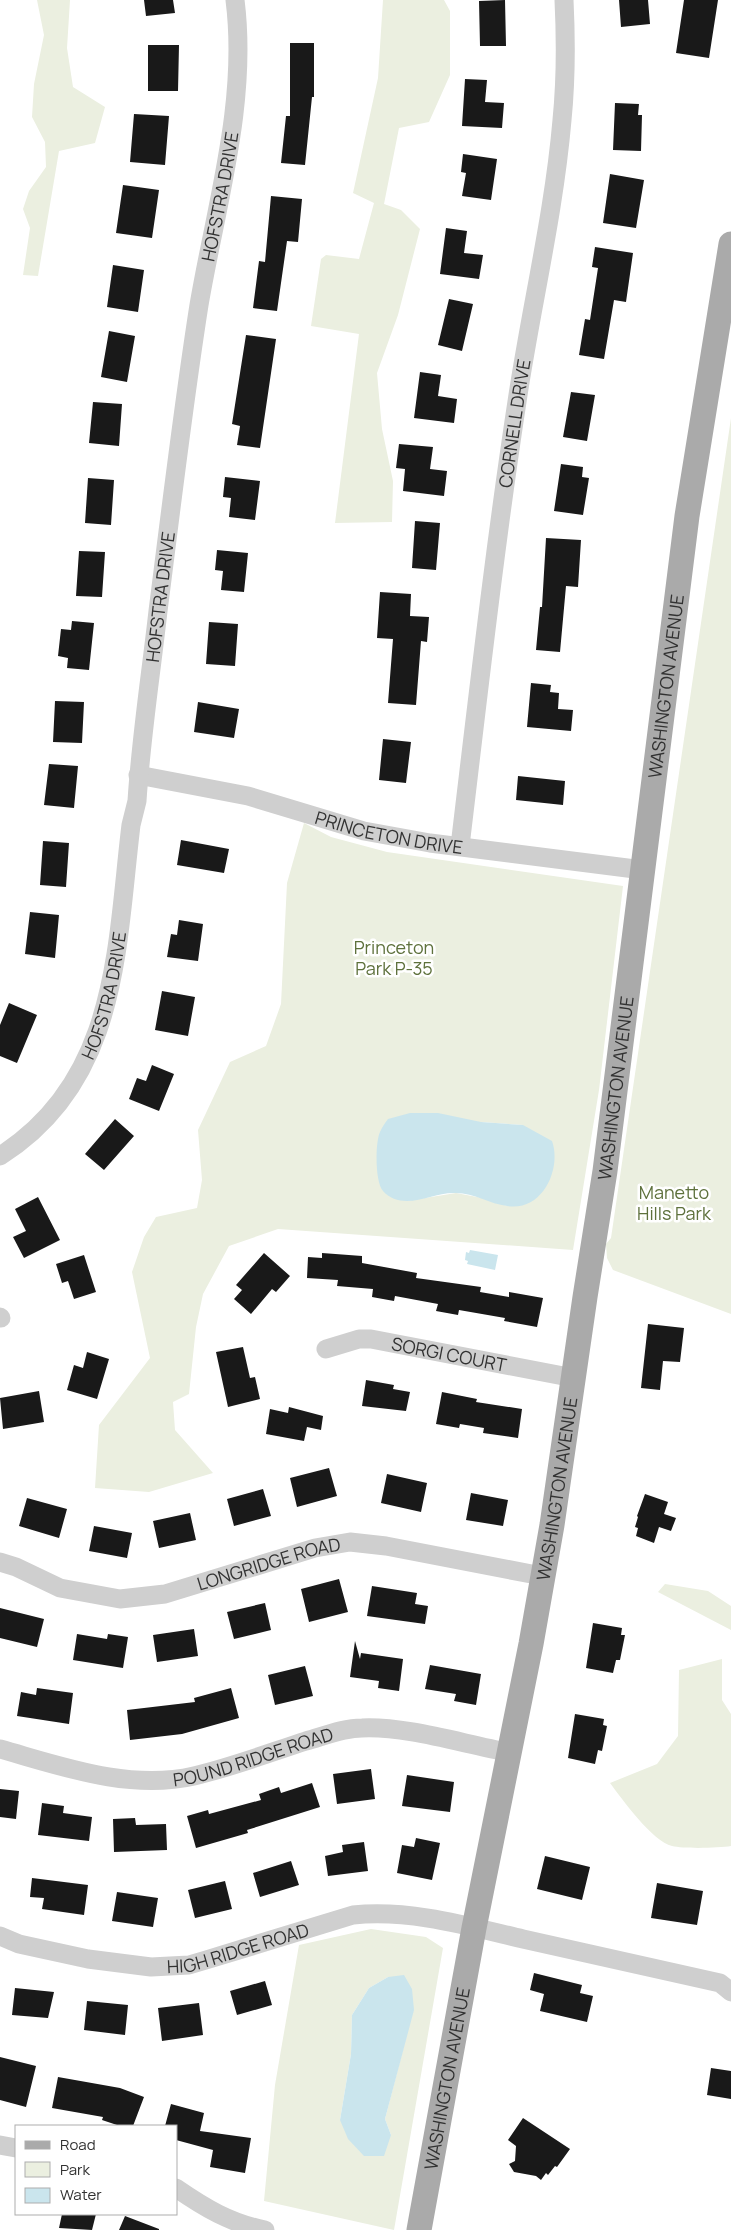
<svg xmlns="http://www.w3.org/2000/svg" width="731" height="2230" font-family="Manrope,sans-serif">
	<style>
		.green { fill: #ebefe0; fill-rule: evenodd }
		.water { fill: #cae5ed }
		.building { fill: #191919 }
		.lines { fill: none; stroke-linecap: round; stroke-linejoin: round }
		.minor { stroke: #cfcfcf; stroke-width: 19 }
		.major { stroke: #aaa; stroke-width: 25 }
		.labels { text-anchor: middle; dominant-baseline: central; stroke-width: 5; stroke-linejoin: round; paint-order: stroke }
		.street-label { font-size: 18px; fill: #323232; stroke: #fff }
		.park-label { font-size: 18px; fill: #5e713c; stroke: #fff }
	</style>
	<rect width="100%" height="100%" fill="#fff"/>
	<path class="green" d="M37,0h33l-3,48 6,39 32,20 -10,36 -36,8 -21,125 -15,-1 7,-47 -7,-19 6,-18 17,-24 -1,-25 -13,-25 2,-33 10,-49z
		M383,0h61l6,11v64l-21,47 -30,6 -15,76 17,6 19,19 -22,86 -21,58 5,56 11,52 -1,41 -57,1 24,-189 -48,-8 10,-67 5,-4 33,4 15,-56 -21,-10 25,-115z
		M731,418v896l-118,-44 -6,-12 -1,-14 5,-6z
		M304,823l27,14 56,15 236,34 -24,204 -26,160 -295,-21 -49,17 -26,48 -7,33 -7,67 -16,8 2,28 38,43 -64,19 -54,-4 4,-63 51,-67 -18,-86 12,-35 12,-20 41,-9 5,-28 -4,-50 32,-68 36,-16 15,-42 6,-121zM481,1122l42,3 -16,81 -19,-7 -32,-6 -50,8z
		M665,1584l43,7 23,15v24l-73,-38z
		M722,1659v41l9,14v132c-12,2 -47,3 -59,0 -19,-4 -50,-47 -62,-63l47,-19 21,-28 1,-66z
		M371,1929l55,8 17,11 -49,282 -130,-29 11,-116 24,-140zM388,1977l20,53 -23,89 6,16 -51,-15 11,-66 1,-39 17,-27z"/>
	<path class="water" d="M410,1113h28l43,9 42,3 29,16c10,28 -10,71 -45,65 -17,-2 -33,-13 -51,-13 -16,-1 -33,8 -49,8 -9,0 -18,-3 -24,-10 -8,-9 -8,-48 -3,-59 2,-5 5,-9 8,-13z
		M470,1250l28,5 -3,15 -28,-6 1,-3 -3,-1 1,-8 3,1z
		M404,1975l8,14 2,21 -29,109 6,16 -7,21h-20l-16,-17 -8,-19 11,-66 1,-39 17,-27 19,-11z"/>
	<path class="building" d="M144,0h29l2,13 -29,3z
		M505,0l1,46h-26l-1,-45z
		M619,0h29l2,24 -29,3z
		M684,0h34l-9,58 -33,-5z
		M290,43h24v54h-2l-7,68 -24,-2 5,-47h4z
		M148,45h31l-1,46h-30z
		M465,79l22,1 -2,22 19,1 -2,25 -40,-2z
		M615,103l24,1 -1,11h4l-1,36 -28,-1z
		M134,114l35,2 -4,49 -35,-3z
		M463,154l34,5 -6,41 -29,-4 4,-23 -5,-1z
		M610,174l34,6 -8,48 -33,-5z
		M123,185l36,5 -7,48 -36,-5z
		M271,196l31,3 -4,43 -11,-1 -10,70 -24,-3 6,-47 6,1z
		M446,228l21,3 -3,22 19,2 -4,24 -39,-5z
		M595,247l38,6 -7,49 -12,-2 -10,59 -25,-4 6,-36 5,1 8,-52 -6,-1z
		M113,265l31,5 -6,42 -31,-5z
		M449,299l24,5 -11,47 -24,-6z
		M109,331l26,5 -8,46 -26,-5z
		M246,335l30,4 -16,109 -23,-3 3,-19 -8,-2z
		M420,372l21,3 -3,21 19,3 -3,24 -40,-5z
		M571,392l24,3 -8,46 -24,-4z
		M93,402l29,2 -3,42 -30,-3z
		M399,444l34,3 -3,22 17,2 -3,25 -41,-5 2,-22 -9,-1z
		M561,464l22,3 -1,10 7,1 -6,37 -29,-4z
		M225,477l35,4 -5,39 -26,-3 2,-19 -8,-1z
		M88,478l26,2 -3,45 -26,-2z
		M415,521l25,2 -4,47 -24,-2z
		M546,538l35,2 -3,47 -12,-1 -6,66 -24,-2 4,-43h2z
		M217,550l31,3 -4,39 -23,-2 2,-19 -8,-1z
		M79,551l26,1 -3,45 -26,-1z
		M380,592l31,2 -1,22 19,1 -2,25 -6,-1 -5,64 -28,-2 5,-64 -16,-1z
		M72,621l22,2 -5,47 -22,-2 1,-10 -10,-2 3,-27 10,1z
		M209,622l29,2 -3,42 -29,-2z
		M531,683l20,2 -1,7 9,1 -1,16 15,1 -2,21 -44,-4z
		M55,701l29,1 -2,41 -29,-1z
		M198,702l41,7 -5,29 -40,-6z
		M383,739l28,3 -5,41 -27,-3z
		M49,764l29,2 -4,42 -30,-3z
		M518,776l47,5 -2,24 -47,-5z
		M181,840l48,9 -5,24 -47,-8z
		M43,841l26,2 -3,44 -26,-2z
		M30,912l29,3 -4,43 -30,-4z
		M179,920l24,4 -5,37 -31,-4 4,-23 6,1z
		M162,991l33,6 -7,39 -33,-6z
		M9,1003l28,12 -20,48 -17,-7v-31z
		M152,1065l22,9 -15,37 -30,-12 8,-21 9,3z
		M115,1119l19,17 -30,34 -19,-16z
		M38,1197l22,43 -36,18 -11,-21 13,-6 -11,-22z
		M264,1253l26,23 -14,16 -4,-3 -21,25 -17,-15 8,-9 -6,-5z
		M322,1253l40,3v7l55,10 -1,5 65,9 -1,5 29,5v-5l34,6 -6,29 -33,-6 1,-3 -46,-8 -1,5 -22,-4 2,-7 -43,-8 -1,5 -22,-4 1,-8 -36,-3 1,-6 -31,-2 1,-21 14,1z
		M84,1255l12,37 -22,7 -6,-18 -6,2 -6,-19z
		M648,1324l36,4 -4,34 -17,-1 -3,29 -19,-2z
		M243,1347l7,31 5,-1 5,22 -32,8 -12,-55z
		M87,1352l22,7 -12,40 -30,-9 7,-25 9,3z
		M366,1380l28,5 -1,4 17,3 -4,19 -44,-5z
		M39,1391l5,31 -41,7 -3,-31z
		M442,1392l35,7 -1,3 46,7 -4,29 -35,-5 1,-5 -24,-4 -1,4 -23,-4z
		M289,1407l34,9 -2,14 -14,-3 -3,14 -38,-7 4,-25 18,4z
		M329,1468l8,28 -40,11 -7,-29z
		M387,1474l40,9 -6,29 -40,-9z
		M263,1489l8,27 -37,10 -7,-27z
		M471,1493l37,7 -5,26 -37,-6z
		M645,1494l23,8 -4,12 12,4 -5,13 -12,-4 -5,16 -18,-7 2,-8 -3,-1 3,-10 -1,-1z
		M27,1498l40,11 -8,29 -40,-12z
		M190,1513l6,27 -37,8 -6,-27z
		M94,1526l38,7 -5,25 -38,-7z
		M339,1579l9,33 -39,10 -8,-33z
		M372,1586l45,7 -2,11 13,2 -3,18 -58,-8z
		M265,1603l6,27 -37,9 -7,-27z
		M0,1608l44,11 -7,28 -37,-9z
		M593,1623l29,5 -1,7h4l-5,25h-4l-3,13 -27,-5z
		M194,1629l4,27 -41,6 -4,-27z
		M77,1634l30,5 1,-5 20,3 -5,31 -50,-8z
		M355,1641l5,18 1,-6 42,6 -4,32 -21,-3 1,-7 -29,-4z
		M430,1665l51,9 -5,31 -22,-4 2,-7 -31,-5z
		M305,1666l8,30 -38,9 -7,-30z
		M37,1688l36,5 -4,31 -52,-8 4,-24 15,3z
		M231,1688l8,30 -57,16 -52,6 -3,-30 68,-8 -1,-4z
		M575,1714l29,5 -1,6 4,1 -5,25 -4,-1 -3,14 -27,-6z
		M371,1769l4,30 -38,5 -4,-30z
		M407,1775l47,7 -4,30 -48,-6z
		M312,1783l8,24 -73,23 1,3 -52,15 -9,-32 21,-6 1,4 52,-14 -2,-6 20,-7 2,6z
		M0,1789l19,2 -3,28 -16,-2z
		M42,1803l22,3 -1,7 29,4 -3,24 -51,-6z
		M135,1818l1,7 30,-1 1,26 -53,2 -1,-33z
		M416,1838l24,5 -8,37 -35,-7 5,-28 12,2z
		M364,1842l4,29 -40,5 -3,-20 18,-4 -1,-7z
		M545,1856l45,11 -8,33 -45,-11z
		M291,1861l8,24 -39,12 -7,-24z
		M32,1878l56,7 -4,30 -42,-6 2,-11 -14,-1z
		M225,1881l7,28 -37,9 -7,-28z
		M657,1883l46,8 -6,34 -46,-7z
		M117,1892l41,6 -5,29 -41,-6z
		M534,1973l48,12 -2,8 13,3 -6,26 -47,-11 4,-17 -14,-4z
		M265,1981l7,24 -35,10 -7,-24z
		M15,1988l39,4 -6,26 -36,-3z
		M87,2001l41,4 -3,30 -41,-5z
		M199,2003l4,32 -41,6 -4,-33z
		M0,2057l36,9 -10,41 -26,-7z
		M711,2068l20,3v28l-24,-4z
		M58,2077l62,11 24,9 -11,29h-13l-18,-6 1,-3 -51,-9z
		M171,2104l33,9 -4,18 51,7 -6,35 -35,-6 3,-17 -37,-10v-14h-11z
		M523,2118l47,31 -13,18 -2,-1 -7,9 -2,-2 -5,7 -5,-4 -22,-4 -5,-8 6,-3 1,-15 -8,-6z
		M62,2214h34l-4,16 -33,-2z
		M125,2216l34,13v1h-40z"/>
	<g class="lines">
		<g class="minor">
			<path id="s1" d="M138,775l110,21 116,35 66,12 213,27"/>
			<path id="s2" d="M460,846c18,-150 35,-301 58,-451 14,-92 36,-182 44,-275 4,-40 4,-80 2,-120"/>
			<path id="s3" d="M0,1156c119,-75 116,-208 131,-331l6,-24c4,-64 14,-127 21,-190 13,-102 25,-204 41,-306 17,-100 49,-203 36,-305"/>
			<path d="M0,1317l1,1"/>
			<path id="s4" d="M326,1349l33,-10h12l203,39"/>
			<path id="s5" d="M0,1562l16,5 44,21 60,11 45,-5 150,-46 35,-6 36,4 156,30"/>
			<path id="s6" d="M0,1749c61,17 129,42 194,27 38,-9 75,-23 112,-35 18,-5 37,-13 56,-13 45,-2 101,16 146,24"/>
			<path id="s7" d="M0,1936l19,8 69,15 63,8 38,-2 17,-5 147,-45c57,-6 115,11 170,24 65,15 131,29 197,44l11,9"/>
			<path d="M0,2145l16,3"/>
			<path d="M176,2188c29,20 54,35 89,42"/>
		</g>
		<path class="major" id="s8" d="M419,2230l55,-302 57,-284 21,-119 33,-228 20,-126 82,-655 44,-272"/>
	</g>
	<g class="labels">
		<g class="street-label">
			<text stroke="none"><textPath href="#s3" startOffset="1006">HOFSTRA DRIVE</textPath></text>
			<text stroke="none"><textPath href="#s2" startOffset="426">CORNELL DRIVE</textPath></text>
			<text stroke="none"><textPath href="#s3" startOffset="601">HOFSTRA DRIVE</textPath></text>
			<text stroke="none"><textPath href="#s8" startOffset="1564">WASHINGTON AVENUE</textPath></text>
			<text stroke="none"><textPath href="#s1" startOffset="258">PRINCETON DRIVE</textPath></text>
			<text stroke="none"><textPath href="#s3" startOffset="198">HOFSTRA DRIVE</textPath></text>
			<text stroke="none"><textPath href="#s8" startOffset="1159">WASHINGTON AVENUE</textPath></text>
			<text stroke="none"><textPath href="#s4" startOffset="126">SORGI COURT</textPath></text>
			<text stroke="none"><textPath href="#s8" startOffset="754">WASHINGTON AVENUE</textPath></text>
			<text stroke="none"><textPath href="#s5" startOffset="280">LONGRIDGE ROAD</textPath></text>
			<text stroke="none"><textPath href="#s6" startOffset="260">POUND RIDGE ROAD</textPath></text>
			<text stroke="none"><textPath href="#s7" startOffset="244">HIGH RIDGE ROAD</textPath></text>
			<text stroke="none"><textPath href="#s8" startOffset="154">WASHINGTON AVENUE</textPath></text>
		</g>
		<g class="park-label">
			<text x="394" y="947">Princeton<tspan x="394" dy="21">Park P-35</tspan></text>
			<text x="674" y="1192">Manetto<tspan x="674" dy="21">Hills Park</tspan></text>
		</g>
	</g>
	<rect x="15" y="2125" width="162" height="90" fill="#ffffff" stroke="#adadad"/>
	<rect x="25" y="2141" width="25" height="8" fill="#aaaaaa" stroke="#adadad"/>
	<text x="60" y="2150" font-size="15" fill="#323232">Road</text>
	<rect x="25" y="2162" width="25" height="15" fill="#ebefe0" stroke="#adadad"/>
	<text x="60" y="2175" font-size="15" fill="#323232">Park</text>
	<rect x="25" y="2188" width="25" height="15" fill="#cae5ed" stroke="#adadad"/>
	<text x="60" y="2200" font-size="15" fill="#323232">Water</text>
</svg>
